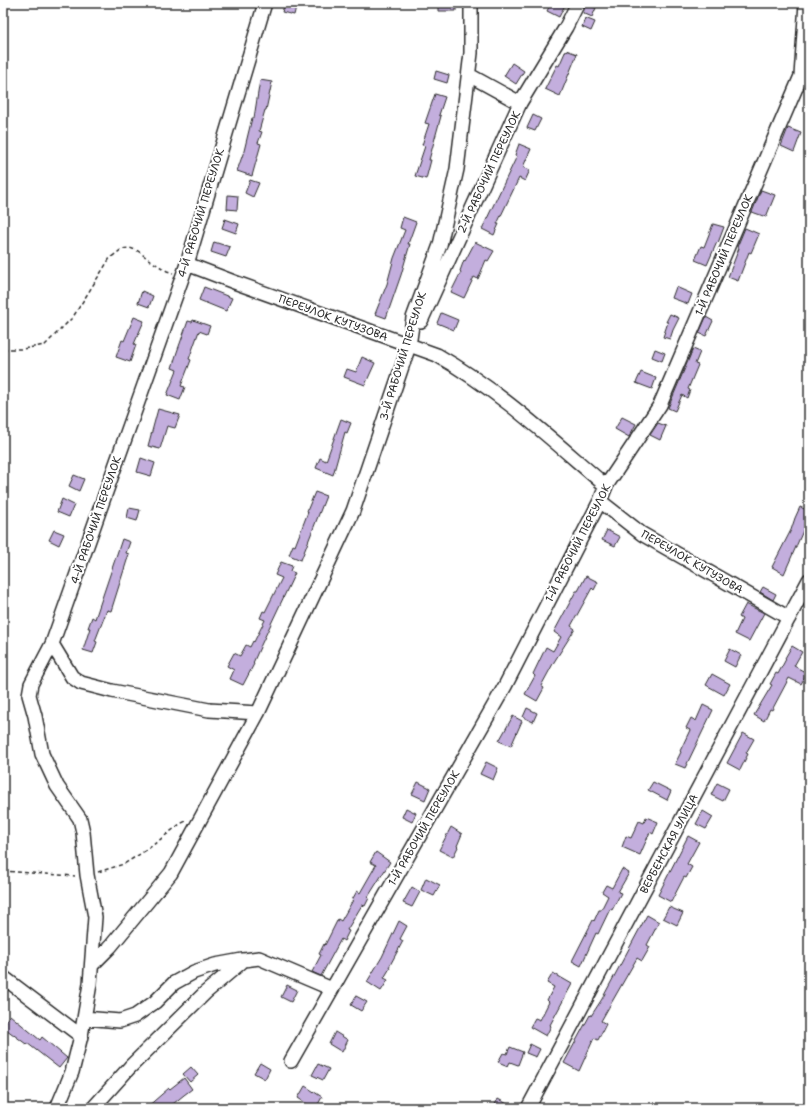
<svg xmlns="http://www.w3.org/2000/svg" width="812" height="1111" font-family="'Shantell Sans',sans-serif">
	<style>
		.building { fill: #c3aedd; stroke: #2b2b2b }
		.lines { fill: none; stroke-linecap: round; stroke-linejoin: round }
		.minor-casing { stroke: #2b2b2b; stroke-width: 16 }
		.path { stroke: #2b2b2b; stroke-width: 1.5; stroke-dasharray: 4 3; stroke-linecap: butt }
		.minor { stroke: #fff; stroke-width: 13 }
		.labels { text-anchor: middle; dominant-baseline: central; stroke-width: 4; stroke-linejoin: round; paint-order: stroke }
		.street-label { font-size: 11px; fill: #2b2b2b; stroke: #fff }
	</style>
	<rect width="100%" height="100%" fill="#fff"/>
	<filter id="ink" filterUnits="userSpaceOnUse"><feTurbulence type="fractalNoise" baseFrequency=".025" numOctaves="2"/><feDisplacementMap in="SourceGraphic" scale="8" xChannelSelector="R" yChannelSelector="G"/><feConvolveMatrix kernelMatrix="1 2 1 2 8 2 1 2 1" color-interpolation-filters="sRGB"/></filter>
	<g filter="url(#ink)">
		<path class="building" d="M285,3h12l-3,12 -12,-3z
			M438,3h18v8h-18z
			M551,3h15l-7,14 -12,-6z
			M586,4l10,4 -4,9 -9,-4z
			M585,18l10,4 -4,9 -9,-4z
			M566,50l11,4 -17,42 -15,-7 12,-24 2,1z
			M512,63l12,8 -8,13 -12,-8z
			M436,71l13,4 -2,8 -13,-4z
			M260,80l12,2 -6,28h-1l-6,21 3,1 -4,11 3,1 -9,32 -15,-5 7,-20 8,-33h2z
			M435,94l10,3 -6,18 2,1 -12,44h2l-5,19 -11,-3 10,-30 -3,-1 7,-21 -4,-1z
			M533,115l8,4 -6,12 -8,-3z
			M788,128l13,5 -7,19 -13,-6z
			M519,144l12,5 -8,18 7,3 -5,11 -6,-3 -22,46h2l-5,11 -12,-6 35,-73 -2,-1z
			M250,180l9,3 -6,14 -8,-4z
			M761,190l14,5 -9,22 -14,-5z
			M228,195l10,1 -1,14 -10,-1z
			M403,217l13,5 -8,22h2l-9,31 -15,43 -11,-4 12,-30 7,-26 11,-28 -5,-2z
			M225,219l14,5 -3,9 -14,-5z
			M713,224l11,3 -6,16 -1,-1 -10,23 -12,-5 6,-14 3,1z
			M745,228l14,6 -8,19 -2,-1 -11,29 -10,-4 11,-29 -2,-1z
			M214,242l16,5 -4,10 -15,-5z
			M475,242l19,9 -6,10 -2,-1 -8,19 -4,-2 -10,21 -13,-6 10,-20 -1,-1 4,-11 1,1z
			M204,287l28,11 -6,13 -27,-11z
			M676,287l16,7 -4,10 -16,-6z
			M142,291l11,5 -4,11 -11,-4z
			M441,313l17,7 -4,10 -17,-7z
			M670,314l9,4 -6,12 -3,9 -7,-2 5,-15h-2z
			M134,317l10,4 -10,23 2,1 -6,17 -14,-5 6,-17 2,1z
			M706,317l7,4 -7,15 -7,-3z
			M193,320l17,6 -3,8 -8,-3 -10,28 2,1 -10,26 4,1 -5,13 -13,-5 10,-25 -5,-2 5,-16 11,-31 4,1z
			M655,349l10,4 -3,8 -10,-4z
			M693,349l7,3 -5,12 3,1 -10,24 2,1 -3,8 -5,-3 -7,16 -7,-3z
			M362,357l13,6 -10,22 -21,-8 3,-8 9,3z
			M641,372l15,6 -4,11 -16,-6z
			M158,409l22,6 -5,13 -8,-2 -7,23 -12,-3z
			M622,417l14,7 -7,13 -14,-8z
			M341,419l10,4 -4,10 -2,-1 -12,43 -17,-7 4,-10 6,3z
			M658,423l8,3 -6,14 -10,-5z
			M141,458l14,5 -4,13 -14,-4z
			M74,475l10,4 -5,12 -10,-5z
			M315,492l11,4 -25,64 -12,-5 4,-10 2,1 13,-34 -1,-1z
			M62,499l12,6 -5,12 -12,-5z
			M800,507l9,4v14l-3,-1 -22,50 -12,-7 19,-37 4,-12z
			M129,508l11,2 -3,11 -10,-3z
			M54,530l10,4 -5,11 -10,-5z
			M607,530l13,7 -5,9 -13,-6z
			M122,539l8,3 -4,11 3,1 -18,57 -4,-1 -12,31 2,1 -4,11 -10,-3 7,-22h-2l4,-11 3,2z
			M281,562l11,4 -2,5 5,2 -34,72 -8,18 1,1 -11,21 -13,-6 4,-9 -7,-4 7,-13 6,3 6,-11 4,2 3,-6 1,1 11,-22 -5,-2 3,-7 2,1 17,-34 -7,-3z
			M586,576l12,6 -4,8 -2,-2 -21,38 4,3 -21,33 -13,24 3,2 -7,13 -12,-7 10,-18 -2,-2 13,-27 7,4 8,-14 -7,-5 22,-41h2z
			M763,587l13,7 -3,6 -13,-8z
			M746,604l18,9 -15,28 -14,-7 7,-15 -3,-2z
			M792,646l10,6 -8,14 13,7 -6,11 -12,-6 -17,32 -2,-1 -6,12 -10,-6 18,-30 -2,-1 6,-11 2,1 8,-15 -1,-1z
			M730,649l11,6 -6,12 -11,-6z
			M712,674l18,10 -6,11 -18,-10z
			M703,705l10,5 -28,58 -10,-4 6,-12 -1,-1 10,-21 -4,-2 5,-10 5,3z
			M527,708l10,5 -4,9 -10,-5z
			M513,716l9,5 -11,25 -12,-5z
			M743,733l11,6 -8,14 2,1 -8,16 -13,-7z
			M486,762l12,6 -5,12 -13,-6z
			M418,782l12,6 -5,12 -13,-6z
			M653,782l18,9 -4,9 -19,-10z
			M717,783l12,6 -6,12 -12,-6z
			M406,808l10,5 -4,9 -10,-5z
			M703,811l10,6 -7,12 -10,-5z
			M646,817l12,5 -5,12 -3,-2 -10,23 -18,-8 4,-11 5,2 8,-17 5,2z
			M451,827l11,7 -5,12 1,1 -5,10 -14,-7z
			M688,836l11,6 -12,22 5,3 -6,11 -2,-1 -13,25 -13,-7z
			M376,852l14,10 -22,35 1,1 -4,8 -3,-1 -15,25 2,1 -5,10 -3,-2 -20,37 -9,-4 9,-17 -2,-1 5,-10 1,1 13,-26 3,2 12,-21h-1l5,-9 3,2 16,-28 -6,-3z
			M622,869l7,4 -11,19 3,1 -9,17 -2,-1 -12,25 -2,-1 -15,33 -9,-5 21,-41 1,1 5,-11h2l7,-14 -6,-4 4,-7 6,3z
			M426,878l14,7 -6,11 -13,-6z
			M412,887l8,5 -8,15 -9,-4z
			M669,907l14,6 -6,12 -14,-7z
			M647,915l12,7 -12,23 3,2 -8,14 -5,-3 -36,63 5,3 -8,16 -4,-2 -15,33 -15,-8 26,-48 1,1 11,-17z
			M399,921l8,5 -7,13 3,2 -14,26 1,1 -6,10 4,2 -7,11 -14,-9 15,-25z
			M553,973l19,11 -22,41 1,1 -5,10 -16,-9 5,-9 5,2 9,-18 -2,-2 7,-13 -7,-4z
			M287,985l10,5 -6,12 -10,-5z
			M356,996l11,6 -6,9 -10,-6z
			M10,1015l30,25 2,-3 25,21 -8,10 -32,-25 -1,1 -23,-17v-3z
			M335,1032l13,8 -6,12 -13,-8z
			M530,1044l10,5 -4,8 -10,-4z
			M510,1047l13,5 -5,13 -8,-3 -2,4 -10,-4 5,-9 4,1z
			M260,1063l10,6 -5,10 -11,-6z
			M318,1064l11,5 -6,11 -11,-5z
			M191,1067l7,8 -8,7 -7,-8z
			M184,1078l8,11 -8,6 -16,13h-22l23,-20 1,1z
			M305,1086l17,11 -6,11h-3l-15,-10z
			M498,1099l17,9h-22z"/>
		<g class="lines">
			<defs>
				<path id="minor" d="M469,75l51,28
					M187,264l47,18 203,73c62,35 115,85 169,131
					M421,321l99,-218 46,-76 12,-24
					M600,501l42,33 147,84
					M52,644l20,33 9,6 31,8 97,19 49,3
					M92,965l18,-18 61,-74 87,-160 95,-202 56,-165 4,-28 27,-73 17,-76 14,-116v-50
					M3,977l78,59
					M84,1018l36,3 15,-5 20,-14 19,-19 20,-11 21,-7 27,-5
					M291,1061l214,-375 95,-185 6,-15 54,-81 141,-329 5,-73
					M57,1108l15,-36 9,-36 9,-52 5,-67 -8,-42 -4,-43 -3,-13 -23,-33 -15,-32 -7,-38 -6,-21 2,-11 21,-40 135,-380 78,-261
					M93,1108l37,-41 75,-74 39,-33 15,-2 73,31
					M528,1108l281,-528"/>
			</defs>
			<use href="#minor" class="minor-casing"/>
			<path class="path" d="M3,349h20l22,-4 28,-28 37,-59 12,-9 8,-1 8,3 13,10 16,10 6,2
				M3,871l72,5
				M98,872l26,-8 24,-15 32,-25 6,-3"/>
			<use href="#minor" class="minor"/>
		</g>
	</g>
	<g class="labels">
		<g class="street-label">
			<text transform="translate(489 172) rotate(-65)">2-Й РАБОЧИЙ ПЕРЕУЛОК</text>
			<text transform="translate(201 213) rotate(-73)">4-Й РАБОЧИЙ ПЕРЕУЛОК</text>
			<text transform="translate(724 255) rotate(-67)">1-Й РАБОЧИЙ ПЕРЕУЛОК</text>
			<text transform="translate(333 318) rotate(20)">ПЕРЕУЛОК КУТУЗОВА</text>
			<text transform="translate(403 356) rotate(-73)">3-Й РАБОЧИЙ ПЕРЕУЛОК</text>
			<text transform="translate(96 520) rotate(-71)">4-Й РАБОЧИЙ ПЕРЕУЛОК</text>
			<text transform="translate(578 543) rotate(-63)">1-Й РАБОЧИЙ ПЕРЕУЛОК</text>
			<text transform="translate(692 562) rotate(30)">ПЕРЕУЛОК КУТУЗОВА</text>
			<text transform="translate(424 828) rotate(-60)">1-Й РАБОЧИЙ ПЕРЕУЛОК</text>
			<text transform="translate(669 844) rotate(-62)">ВЕРБЕНСКАЯ УЛИЦА</text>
		</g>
	</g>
	<rect width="812" height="1111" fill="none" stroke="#fff" stroke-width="16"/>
	<rect x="8" y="8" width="796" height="1095" fill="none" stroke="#2b2b2b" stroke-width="1.5" filter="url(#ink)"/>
</svg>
